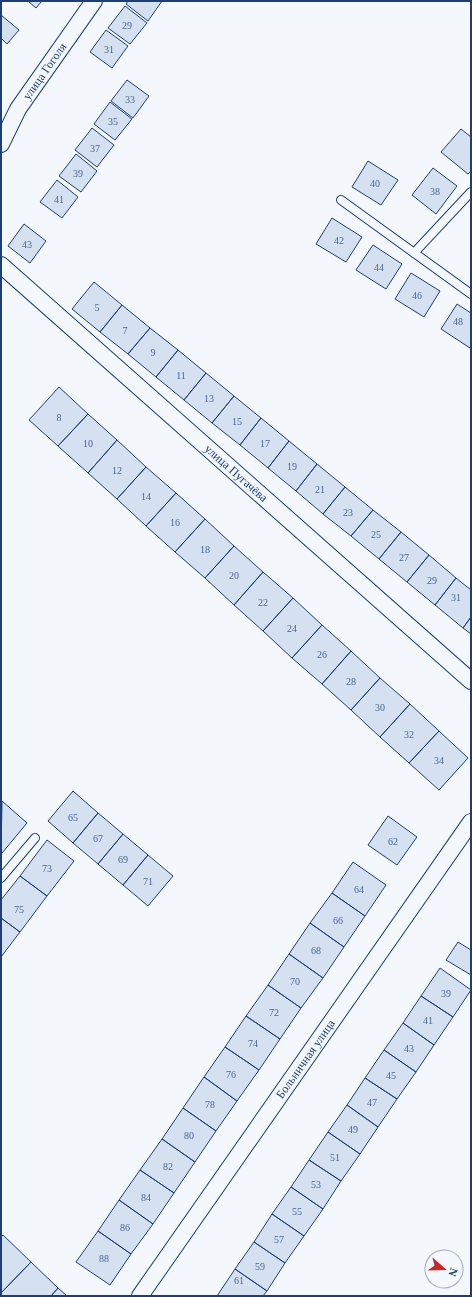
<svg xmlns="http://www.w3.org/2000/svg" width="472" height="1297" font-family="Georgia,serif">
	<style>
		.building { fill: #d5e0f0; stroke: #1d3f73 }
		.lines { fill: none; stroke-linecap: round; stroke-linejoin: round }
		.service-casing { stroke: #1d3f73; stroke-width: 10 }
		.minor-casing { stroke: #1d3f73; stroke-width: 18 }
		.service { stroke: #f4f7fb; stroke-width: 8 }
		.minor { stroke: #f4f7fb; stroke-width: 16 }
		.labels { text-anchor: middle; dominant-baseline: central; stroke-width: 3; stroke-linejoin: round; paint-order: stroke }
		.number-label { font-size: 10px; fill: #4b6792 }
		.street-label { font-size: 12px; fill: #1d3f73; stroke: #f4f7fb }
	</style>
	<rect width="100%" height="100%" fill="#f4f7fb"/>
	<path class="building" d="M28,1h14l-6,7z
		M128,1h34l-14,20 -22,-17z
		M125,6l22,17 -17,21 -22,-16z
		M1,15l18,15 -12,14 -6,-6z
		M106,30l22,16 -16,22 -22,-16z
		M127,80l22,16 -16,22 -22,-17z
		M110,102l22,17 -17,21 -21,-16z
		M92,128l22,17 -17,22 -22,-17z
		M461,129l10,8v34l-3,3 -27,-22z
		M76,154l21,17 -16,21 -22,-16z
		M368,161l30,19 -17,25 -29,-18z
		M433,168l24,18 -21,28 -24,-19z
		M57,180l21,17 -16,21 -22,-16z
		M332,218l30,19 -16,25 -30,-18z
		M24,224l22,17 -16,22 -22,-17z
		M373,245l29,19 -16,25 -30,-19z
		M411,273l29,18 -16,26 -29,-18z
		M94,282l28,23 -22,27 -28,-23z
		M457,304l14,9v33l-1,2 -29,-19z
		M122,305l28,23 -22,26 -28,-22z
		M150,328l28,22 -22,27 -28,-23z
		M178,350l28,23 -22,27 -28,-23z
		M206,373l28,23 -22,27 -28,-23z
		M59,387l29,27 -30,32 -29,-26z
		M234,396l27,22 -21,27 -28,-22z
		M88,414l29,26 -29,33 -30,-27z
		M261,418l28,23 -21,27 -28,-23z
		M117,440l29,27 -29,32 -29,-26z
		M289,441l28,23 -21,27 -28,-23z
		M317,464l28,23 -22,27 -27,-23z
		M146,467l30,26 -30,33 -29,-27z
		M345,487l28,23 -22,26 -28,-22z
		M176,493l29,26 -30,33 -29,-26z
		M373,510l28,22 -22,27 -28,-23z
		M205,519l29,27 -29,32 -30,-26z
		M401,532l28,23 -22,27 -28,-23z
		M234,546l29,26 -29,33 -29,-27z
		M429,555l27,23 -21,27 -28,-23z
		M263,572l30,26 -30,33 -29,-26z
		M456,578l15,12v27l-8,11 -28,-23z
		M293,598l29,27 -30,33 -29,-27z
		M471,617v17l-8,-6z
		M322,625l29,26 -29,33 -30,-26z
		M351,651l29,27 -29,32 -29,-26z
		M380,678l30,26 -30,33 -29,-27z
		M410,704l29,27 -30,32 -29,-26z
		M439,731l29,27 -29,32 -30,-27z
		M73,791l25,22 -25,30 -25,-22z
		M2,801l25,22 -25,30 -1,-1z
		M98,813l25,21 -25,30 -25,-21z
		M388,816l29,21 -20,28 -29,-20z
		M123,834l25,21 -25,30 -25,-21z
		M47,840l27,21 -27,35 -27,-20z
		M148,855l25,21 -25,30 -25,-21z
		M353,862l33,23 -21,31 -33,-23z
		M20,876l27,20 -27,36 -19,-14v-18z
		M332,893l33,23 -21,31 -34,-24z
		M1,918l19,14 -19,25z
		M310,923l34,24 -21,31 -34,-24z
		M458,942l13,8v25l-25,-15z
		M289,954l34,24 -22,30 -33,-23z
		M440,968l31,22 -18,27 -32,-21z
		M268,985l33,23 -21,31 -34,-23z
		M421,996l32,21 -19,28 -31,-22z
		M246,1016l34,23 -21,31 -34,-23z
		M403,1023l31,22 -18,27 -32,-22z
		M225,1047l34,23 -22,31 -33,-24z
		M384,1050l32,22 -19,27 -32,-21z
		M204,1077l33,24 -21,30 -33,-23z
		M365,1078l32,21 -19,28 -31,-22z
		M347,1105l31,22 -18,27 -32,-22z
		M183,1108l33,23 -21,31 -33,-23z
		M328,1132l32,22 -19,27 -32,-21z
		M162,1139l33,23 -21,31 -34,-23z
		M309,1160l32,21 -18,28 -32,-22z
		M140,1170l34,23 -21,31 -34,-24z
		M291,1187l32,22 -19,27 -32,-22z
		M119,1200l34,24 -22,30 -33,-23z
		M272,1214l32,22 -19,27 -31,-21z
		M98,1231l33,23 -21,31 -34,-23z
		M3,1235l28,27 -30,31v-56z
		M254,1242l31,21 -18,28 -32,-22z
		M31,1262l27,26 -7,8h-50v-3z
		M235,1269l32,22 -4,5h-46z
		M58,1288l9,8h-16z"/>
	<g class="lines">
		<defs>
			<path id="service" d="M341,200l130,94
				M414,253l57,-61
				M1,878l34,-40"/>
			<g id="minor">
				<path id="s1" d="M1,144l17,-35 76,-108"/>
				<path id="s2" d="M1,265l470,416"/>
				<path id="s3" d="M140,1296l331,-474"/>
			</g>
		</defs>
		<use href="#service" class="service-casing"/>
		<use href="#minor" class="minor-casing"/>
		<use href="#service" class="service"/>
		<use href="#minor" class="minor"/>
	</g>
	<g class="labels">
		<g class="number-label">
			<text x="127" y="25">29</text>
			<text x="109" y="49">31</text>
			<text x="130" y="99">33</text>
			<text x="113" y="121">35</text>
			<text x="95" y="148">37</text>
			<text x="78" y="173">39</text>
			<text x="375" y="183">40</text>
			<text x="435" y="191">38</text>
			<text x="59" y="199">41</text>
			<text x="339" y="240">42</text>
			<text x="27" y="244">43</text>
			<text x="379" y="267">44</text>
			<text x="417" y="295">46</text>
			<text x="97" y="307">5</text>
			<text x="458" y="321">48</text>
			<text x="125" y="330">7</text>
			<text x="153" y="352">9</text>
			<text x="181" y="375">11</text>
			<text x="209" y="398">13</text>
			<text x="59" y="417">8</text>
			<text x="237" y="421">15</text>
			<text x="88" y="443">10</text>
			<text x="265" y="443">17</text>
			<text x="292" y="466">19</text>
			<text x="117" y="470">12</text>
			<text x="320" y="489">21</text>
			<text x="146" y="496">14</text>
			<text x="348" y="512">23</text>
			<text x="175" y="522">16</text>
			<text x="376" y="534">25</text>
			<text x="205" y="549">18</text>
			<text x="404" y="557">27</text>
			<text x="234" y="575">20</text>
			<text x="432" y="580">29</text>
			<text x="456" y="597">31</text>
			<text x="263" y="602">22</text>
			<text x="292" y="628">24</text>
			<text x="322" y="654">26</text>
			<text x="351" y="681">28</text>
			<text x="380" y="707">30</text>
			<text x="409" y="734">32</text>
			<text x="439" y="760">34</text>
			<text x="73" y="817">65</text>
			<text x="98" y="838">67</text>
			<text x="393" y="841">62</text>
			<text x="123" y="859">69</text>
			<text x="47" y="868">73</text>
			<text x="148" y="881">71</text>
			<text x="359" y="889">64</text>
			<text x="19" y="909">75</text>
			<text x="338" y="920">66</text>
			<text x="316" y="950">68</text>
			<text x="295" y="981">70</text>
			<text x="446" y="993">39</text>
			<text x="274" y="1012">72</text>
			<text x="428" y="1020">41</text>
			<text x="253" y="1043">74</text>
			<text x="409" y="1048">43</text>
			<text x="231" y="1074">76</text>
			<text x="391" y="1075">45</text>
			<text x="372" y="1102">47</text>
			<text x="210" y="1104">78</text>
			<text x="353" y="1129">49</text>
			<text x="189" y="1135">80</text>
			<text x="335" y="1157">51</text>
			<text x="168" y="1166">82</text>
			<text x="316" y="1184">53</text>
			<text x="146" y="1197">84</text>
			<text x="297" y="1211">55</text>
			<text x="125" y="1227">86</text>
			<text x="279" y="1239">57</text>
			<text x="104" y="1258">88</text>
			<text x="260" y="1266">59</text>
			<text x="239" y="1280">61</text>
		</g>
		<g class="street-label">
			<text stroke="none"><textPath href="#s1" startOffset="85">улица Гоголя</textPath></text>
			<text stroke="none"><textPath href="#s2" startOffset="314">улица Пугачёва</textPath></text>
			<text stroke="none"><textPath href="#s3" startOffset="289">Больничная улица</textPath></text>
		</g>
	</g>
	<rect width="472" height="1297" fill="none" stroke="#1d3f73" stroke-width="4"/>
	<g transform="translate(444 1269) rotate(110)"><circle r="19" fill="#f4f7fb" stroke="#9eadc5"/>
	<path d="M0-3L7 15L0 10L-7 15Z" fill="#c62828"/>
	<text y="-6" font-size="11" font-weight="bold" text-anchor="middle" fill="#1d3f73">N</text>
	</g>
</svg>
